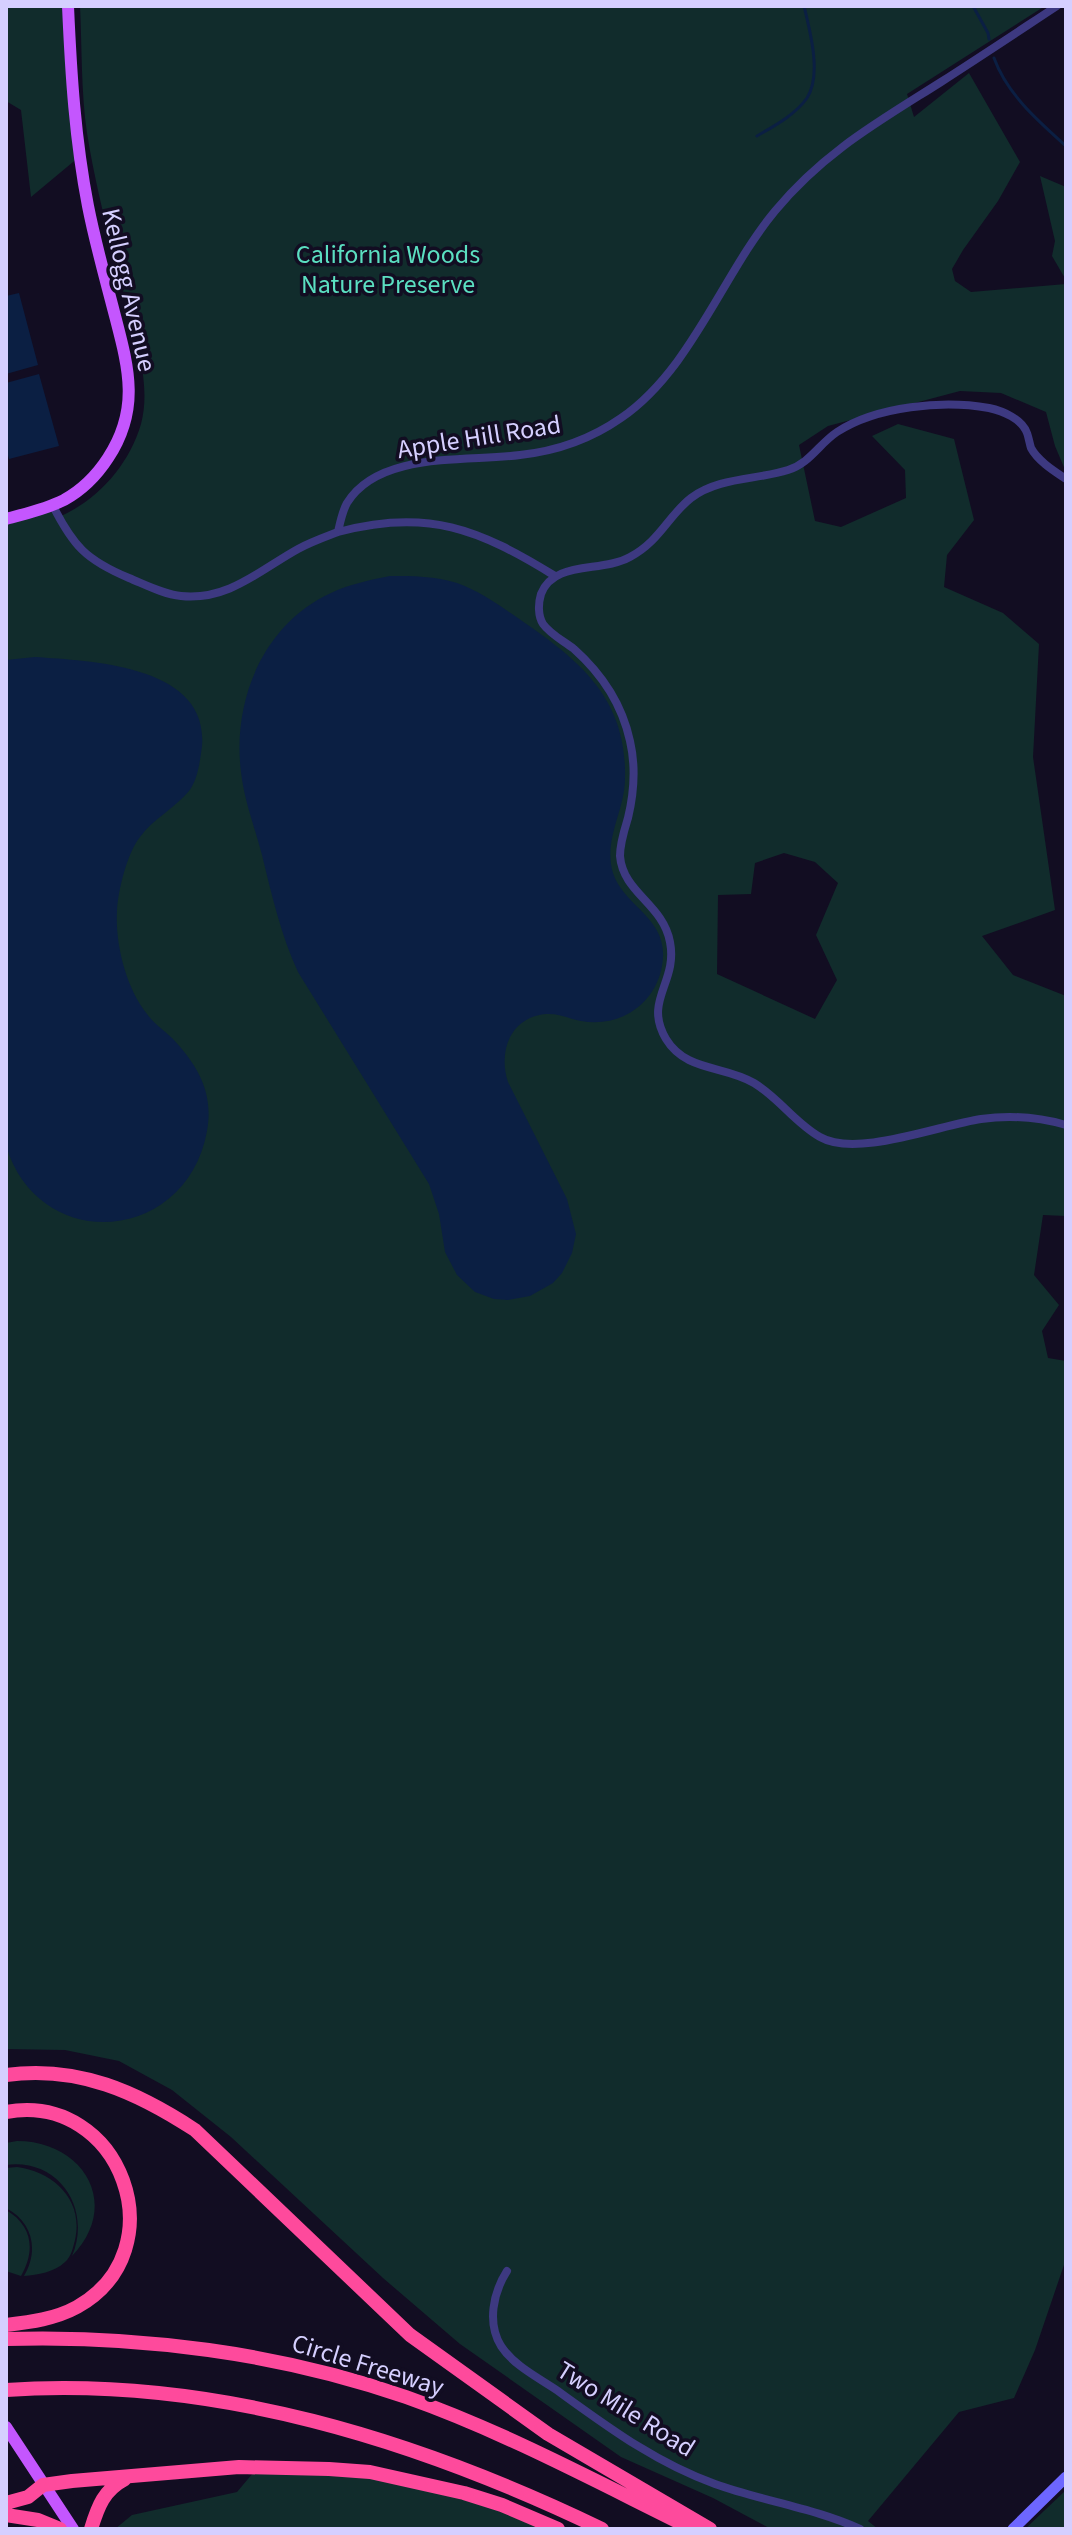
<svg xmlns="http://www.w3.org/2000/svg" width="1072" height="2535" font-family="'Source Sans 3',sans-serif">
	<style>
		.green { fill: #112c2c; fill-rule: evenodd }
		.water { fill: #0b1f43 }
		.lines { fill: none; stroke-linecap: round; stroke-linejoin: round }
		.stream { stroke: #0b1f43; stroke-width: 3 }
		.street { stroke: #3d3981; stroke-width: 8 }
		.secondary { stroke: #6d66ff; stroke-width: 11 }
		.primary { stroke: #c456fe; stroke-width: 12 }
		.highway { stroke: #fe4a9c; stroke-width: 14 }
		.labels { text-anchor: middle; dominant-baseline: central; stroke-width: 7; stroke-linejoin: round; paint-order: stroke }
		.park-label { font-size: 26px; fill: #5bdfc1; stroke: #120d22 }
		.street-label { font-size: 26px; fill: #d5cfff; stroke: #120d22 }
	</style>
	<rect width="100%" height="100%" fill="#120d22"/>
	<path class="green" d="M6,6h62l11,151 -48,40 -10,-87 -15,-9z
		M80,6h965l-138,88 7,23 55,-44 51,89 -22,39 -35,49 -11,19 3,12 16,11 95,-8v188l-11,-26 -9,-34 -45,-19 -41,-2 -132,35 -29,19 16,76 26,6 65,-29 -1,-28 -33,-34 26,-12 56,15 20,81 -27,35 -3,32 59,26 36,31 -6,113 22,153 -73,26 31,39 53,21v220l-23,-1 -9,60 25,30 -17,26 6,27 18,3v898l-31,91 -21,48 -55,14 -91,109 10,8h-107l-58,-31 -92,-41 -161,-113 -77,-66 -152,-141 -59,-47 -53,-29 -54,-11 -59,-1v-1530l46,-15 7,13c39,-17 70,-52 82,-93 12,-45 -10,-99 -21,-142 -12,-49 -25,-99 -33,-149 -6,-41 -5,-85 -7,-127zM784,853l31,9 23,21 -22,52 21,45 -22,39 -98,-45 1,-79 33,-1 4,-31z
		M1040,176l26,11v93l-14,-24 3,-15z
		M17,2141c66,0 105,63 55,115 20,-47 -13,-98 -66,-91v-22z
		M17,2167c37,5 67,33 58,73 -2,8 -4,17 -10,22 -10,10 -28,13 -41,14 15,-25 9,-54 -18,-68v-40z
		M6,2210c26,15 30,40 15,66l-15,-5z
		M258,2467l159,15 141,47h-443l17,-14 105,-23z
		M1066,2490v39h-41z"/>
	<path class="water" d="M19,293l19,72 -32,9v-78z
		M39,374l20,72 -50,13 -3,-11v-65z
		M390,576c23,0 45,0 67,7 25,9 46,25 68,40 58,40 102,78 100,155 0,33 -22,61 -12,95 11,35 58,45 49,93 -7,39 -43,62 -81,55 -12,-2 -22,-8 -35,-7 -36,3 -48,38 -38,68l59,117 9,35 -4,19 -10,20 -9,10 -23,13 -22,4 -14,-1 -19,-7 -18,-17 -12,-23 -6,-38 -10,-30 -131,-212c-17,-37 -26,-76 -36,-117 -7,-27 -18,-55 -21,-83 -9,-71 22,-148 90,-179 19,-9 39,-13 59,-17z
		M35,657c56,4 174,8 167,89 -2,15 -4,33 -13,45 -14,17 -36,28 -49,46 -13,16 -22,54 -23,74 -2,33 9,77 30,103 7,10 18,17 26,25 25,27 41,54 34,92 -20,112 -167,125 -201,15v-486z"/>
	<g class="lines">
		<path class="stream" d="M973,6l15,27 1,6
			M994,58c13,36 44,63 72,88
			M757,136c17,-10 38,-21 50,-38 15,-23 3,-67 -3,-92"/>
		<path class="street" d="M1066,479c-12,-8 -28,-18 -35,-31 -1,-3 -3,-13 -4,-15 -5,-14 -24,-22 -38,-25 -46,-8 -112,-2 -152,24 -18,12 -27,31 -49,38 -31,10 -69,7 -97,28 -23,18 -31,43 -61,59 -29,16 -76,3 -89,37 -3,10 -3,22 2,30 8,11 21,17 31,25 28,25 48,55 56,92 6,26 4,52 -2,77 -4,13 -8,25 -8,38 3,37 43,48 50,86 8,41 -27,58 -4,97 20,33 58,26 88,44 25,15 41,40 66,54 36,21 120,-12 161,-18 29,-4 57,-2 85,6
			M52,504c21,42 34,56 77,74 17,7 34,16 52,18 47,5 79,-26 117,-47 13,-7 27,-12 40,-17 2,-9 4,-20 9,-29 32,-52 120,-41 173,-48 37,-4 71,-16 101,-37 70,-48 101,-143 154,-207 49,-59 103,-89 166,-129 39,-25 78,-51 116,-76
			M338,532c89,-24 141,-3 217,44
			M507,2271c-14,22 -20,52 -6,75 13,20 38,32 57,45 50,36 98,72 157,93 47,17 99,24 145,45"/>
		<path class="secondary" d="M1013,2529l53,-52"/>
		<path class="primary" d="M6,519c19,-5 40,-10 58,-19 18,-10 33,-25 44,-42 33,-50 20,-92 6,-146 -9,-35 -19,-70 -26,-106 -13,-67 -17,-132 -20,-200
			M6,2427l67,102"/>
		<path class="highway" d="M6,2075c72,-10 131,17 189,55l215,205 138,99 162,95
			M6,2112c115,-21 173,138 71,195 -22,12 -46,15 -71,18
			M6,2339c133,-4 274,14 400,58 99,35 193,86 287,132
			M6,2390c208,-14 411,50 596,139
			M6,2503l22,-6 15,-12 29,-4 167,-14 90,2 41,3 94,21 38,12 56,24
			M6,2515l32,5 22,9
			M91,2529c7,-23 13,-39 34,-50"/>
	</g>
	<g class="labels">
		<g class="park-label">
			<text x="388" y="254">California Woods<tspan x="388" dy="30">Nature Preserve</tspan></text>
		</g>
		<g class="street-label">
			<text transform="translate(129 290) rotate(77)">Kellogg Avenue</text>
			<text transform="translate(479 437) rotate(-9)">Apple Hill Road</text>
			<text transform="translate(368 2365) rotate(17)">Circle Freeway</text>
			<text transform="translate(626 2409) rotate(32)">Two Mile Road</text>
		</g>
	</g>
	<rect width="1072" height="2535" fill="none" stroke="#d5cfff" stroke-width="16"/>
</svg>
